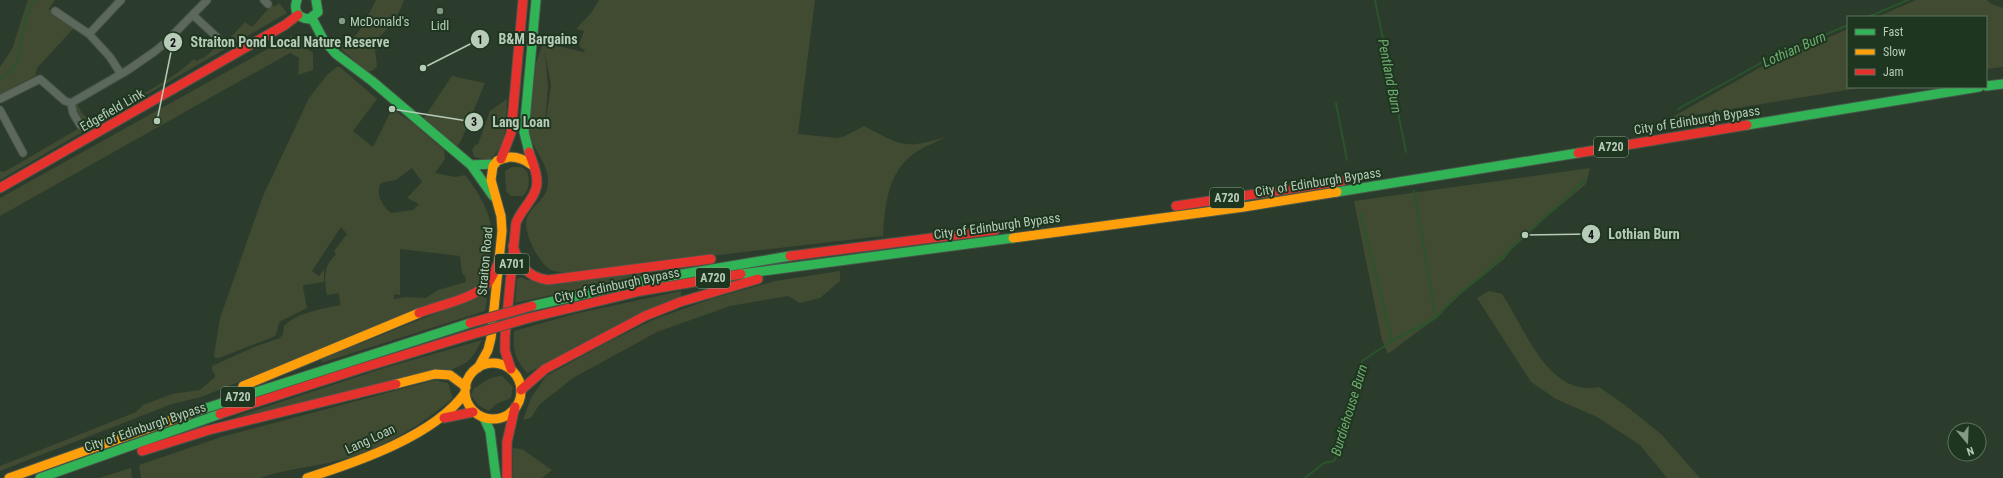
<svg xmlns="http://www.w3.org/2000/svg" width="2003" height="478" font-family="'Roboto Condensed',sans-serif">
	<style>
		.green { fill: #414b31; fill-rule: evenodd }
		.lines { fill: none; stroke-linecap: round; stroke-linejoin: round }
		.stream { stroke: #2a552c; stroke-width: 2 }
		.street-casing { stroke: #49554a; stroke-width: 9 }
		.fast-casing { stroke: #49554a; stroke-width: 11 }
		.slow-casing { stroke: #49554a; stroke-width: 11 }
		.jam-casing { stroke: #49554a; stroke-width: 11 }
		.street { stroke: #5c685c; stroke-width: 7 }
		.fast { stroke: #30b455; stroke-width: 9 }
		.slow { stroke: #ff9f0a; stroke-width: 9 }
		.jam { stroke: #e5322d; stroke-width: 9 }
		.jam-bridge-casing { stroke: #485649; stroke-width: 11; stroke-linecap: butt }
		.jam-bridge { stroke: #e5322d; stroke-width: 9 }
		.poi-dot { fill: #859987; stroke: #1e361f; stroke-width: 1.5 }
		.labels { text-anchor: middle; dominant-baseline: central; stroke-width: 4; stroke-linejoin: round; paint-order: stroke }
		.shield { fill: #1e361f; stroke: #889e8a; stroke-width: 1 }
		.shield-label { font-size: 12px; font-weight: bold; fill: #b6cbb8 }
		.poi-label { font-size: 13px; fill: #b6cbb8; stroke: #1e361f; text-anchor: start }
		.street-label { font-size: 13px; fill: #b6cbb8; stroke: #1e361f }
		.water-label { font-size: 14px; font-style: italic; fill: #6eab70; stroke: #1e361f }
		.leader { fill: none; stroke: #b6cbb8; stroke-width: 1.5 }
		.callout-dot { fill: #b6cbb8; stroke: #1e361f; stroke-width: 1.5 }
		.mark-label { font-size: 12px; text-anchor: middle; font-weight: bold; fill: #111 }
		.callout-label { font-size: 14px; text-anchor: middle; font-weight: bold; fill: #b6cbb8; stroke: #1e361f; stroke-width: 4; stroke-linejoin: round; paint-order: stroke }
	</style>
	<rect width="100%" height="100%" fill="#2b3b2c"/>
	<path class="green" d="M28,0h27l-6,9 25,19 -37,40 -2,8 -35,18v-27l12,-18z
		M376,0h28c-5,17 -18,32 -32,43l3,6 2,17 -5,5h-5l-25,-21v-6c18,-5 25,-28 34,-44z
		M599,0h216l-17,134 39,4 8,-2 19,-10c37,19 40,24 81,11 -10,6 -23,10 -33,18 -25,20 -27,51 -29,81l-319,37c-5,-1 -13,-2 -17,-6 -10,-8 -25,-37 -20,-49 6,-15 21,-18 21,-37 0,-20 -17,-32 -19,-51l7,-67 7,-20 41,9 1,-2 -4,-2 -2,-4 5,-13 -8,-2 15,-16zM545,52l6,33 -6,42 3,-41z
		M1916,0h71l5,4 11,4v59l-17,2v-52h-109z
		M279,3l8,10 -287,167v-9l4,1 79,-46 1,-4 -9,-13 2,-5 6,11 12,4c34,-19 70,-33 99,-60l2,2 9,-4 19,-17 3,1 18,-19 7,5 19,-21h5z
		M1848,29v58h18l-197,32 92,-52z
		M305,34l6,8 -7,4 9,7v17l-15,5 1,-17 -9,-5 -290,163v-18l291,-162 4,3z
		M337,67h3l37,32 -24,32 20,16 19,-38 22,15 30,26 1,9 -10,14 20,4 10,-2c26,33 38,66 15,104l1,4 -16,10 -264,104 -29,7 -172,67v-5l136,-54 7,-7 29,-11 28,-4 15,-13v-3l-3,-3v-5l42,-19 26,-9 3,-4 1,-8c13,-14 39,-17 56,-21l-1,-12 -12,2c-3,-14 -4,-31 9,-40l-2,-4 13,-17 -6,-7 -29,44 7,5 5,-7v13l-20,3 -1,2 4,21 -26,13 -2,2 -3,12 -3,2 -54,21h-4l-1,-3 6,-37 43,-122 46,-98 18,-23zM412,168l10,14 -15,16 12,6 -6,6 -22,3c-9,-8 -16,-19 -10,-30l15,-3zM400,249l60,7 2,17 3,3 1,6 -28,8 -12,8 -21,-1 -11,2v-5l6,1z
		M452,76l33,7 -24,58 -4,5 -34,-27z
		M507,99c-1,21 1,47 -18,61l-15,-3 -2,-7 3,-5 3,-1 12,-33z
		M512,167h9l6,4c3,10 3,17 -4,25h-12l-5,-5 -1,-20z
		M1590,168l-4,16 -66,55 -16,20 -43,35 -28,26 -45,34 -6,-14 -28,-139z
		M639,271l1,5 -125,27 2,-24 4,-2 6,3z
		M840,271v10l-20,17 -20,5 -12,-7 -58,10 -73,26 -84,46 -34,27 -8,13 -8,2 8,-22 15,-22 62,-34 47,-23 56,-20 64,-18z
		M681,291v8l-154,74c-13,-15 -14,-23 -13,-42l60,-17z
		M1489,291l13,3c23,34 46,104 97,93l26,18 37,30 38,43h-33l-27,-33 -43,-28 -41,-18 -25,-17 -54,-84z
		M481,295l6,4 -2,12 -164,52 1,-4z
		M482,340c-10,20 -14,24 -35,31l-215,47 152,-50z
		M502,376l11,11 -2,11 -15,6 -7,7 -11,-6 -7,-10 3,-7c12,-6 13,-11 28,-12z
		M435,380l13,3 5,15c-33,28 -67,49 -109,61 -27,8 -56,9 -84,19h-119l-2,-13 82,-28z
		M513,448l9,1 30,21 -10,8h-29z
		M131,468l1,10h-33z"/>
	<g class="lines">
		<path class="stream" d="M1375,0l31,152
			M1868,17l40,-17
			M0,79c24,-13 18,-27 23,-49 2,-10 7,-20 10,-30
			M1336,103l11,57
			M1678,109l90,-50 80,-34
			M1414,191l22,127
			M1361,214l31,127
			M1305,478l19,-15 10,-2c16,-30 21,-67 28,-100l30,-20 44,-23 18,-20 32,-26 99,-92"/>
		<defs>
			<path id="street" d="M264,0l4,4
				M55,11l34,23
				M193,15l26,24
				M121,74l-11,-17 -21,-23 32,-34
				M0,99l40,-20 25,22 6,2
				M71,103l57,-33 26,-18 10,-8 43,-44
				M71,103l2,10 7,12
				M0,110l23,43"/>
			<path id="fast" d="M297,0c-4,11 1,18 12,19l9,-7 -2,-12
				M312,18l11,21 13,15 36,27 99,84 22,31
				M1986,86l17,-2
				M1747,125l232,-38
				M529,152l-5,-20 12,-132
				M471,165l24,-1
				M1337,192l241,-39
				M741,274l272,-36
				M532,306l115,-26 143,-24
				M191,413l279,-90
				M484,418l6,13 6,47
				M40,478l180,-64"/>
			<path id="slow" d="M1013,238l231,-31 93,-15
				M465 391a28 28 0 1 1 56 0a28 28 0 1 1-56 0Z
				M478,368l10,-18 3,-12 11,-107 -1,-15 -10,-36 2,-14 4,-5c12,-7 24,-4 35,4
				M396,384l39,-10 15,1 16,12
				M243,386l176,-73
				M9,478l182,-65
				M307,478c50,-16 127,-42 158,-85"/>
			<path id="jam" d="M1578,153l169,-28
				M501,159l10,-26 12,-133
				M0,188l285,-163 13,-10
				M1176,206l166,-25
				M513,246c6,19 14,31 35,34l163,-21
				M790,256l205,-26
				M419,313c20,-8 55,-14 69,-30 5,-6 8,-15 11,-22
				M529,318l112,-27 100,-17
				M511,369l-6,-18v-14l11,-114c5,-14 21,-26 21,-41 0,-11 -5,-21 -8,-30
				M521,390l24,-21 100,-53 35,-14 78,-23
				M220,414l142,-46 108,-33
				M444,418l29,-6
				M142,451l67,-21 187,-46
				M507,478v-36l8,-35"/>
		</defs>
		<use href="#street" class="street-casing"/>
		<use href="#fast" class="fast-casing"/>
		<use href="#slow" class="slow-casing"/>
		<use href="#jam" class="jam-casing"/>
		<use href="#street" class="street"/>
		<use href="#fast" class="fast"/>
		<use href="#slow" class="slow"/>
		<use href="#jam" class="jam"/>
		<defs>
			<path id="jam-bridge" d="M470,323l62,-17
				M470,335l59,-17"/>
		</defs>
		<use href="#jam-bridge" class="jam-bridge-casing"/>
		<use href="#jam-bridge" class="jam-bridge"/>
	</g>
	<g class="poi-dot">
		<circle cx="440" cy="11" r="4"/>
		<circle cx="342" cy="21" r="4"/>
	</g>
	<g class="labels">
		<g class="shield">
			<rect x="1594" y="137" width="34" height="20" rx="3"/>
			<rect x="1210" y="188" width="34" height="20" rx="3"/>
			<rect x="495" y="254" width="34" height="20" rx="3"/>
			<rect x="696" y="268" width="34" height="20" rx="3"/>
			<rect x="221" y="387" width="34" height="20" rx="3"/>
		</g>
		<g class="shield-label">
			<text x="1611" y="147">A720</text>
			<text x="1227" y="198">A720</text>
			<text x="512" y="264">A701</text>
			<text x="713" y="278">A720</text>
			<text x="238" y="397">A720</text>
		</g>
		<g class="poi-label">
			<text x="350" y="21">McDonald's</text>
			<text x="440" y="25" text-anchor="middle">Lidl</text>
		</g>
		<g class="street-label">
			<text transform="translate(112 110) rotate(-30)">Edgefield Link</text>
			<text transform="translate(1697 120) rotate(-9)">City of Edinburgh Bypass</text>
			<text transform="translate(1318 182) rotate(-9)">City of Edinburgh Bypass</text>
			<text transform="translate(997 226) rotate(-8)">City of Edinburgh Bypass</text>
			<text transform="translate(485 261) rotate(-85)">Straiton Road</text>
			<text transform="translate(617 285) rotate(-12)">City of Edinburgh Bypass</text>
			<text transform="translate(145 427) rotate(-19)">City of Edinburgh Bypass</text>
			<text transform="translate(370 439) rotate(-25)">Lang Loan</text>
		</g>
		<g class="water-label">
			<text transform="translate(1794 49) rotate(-24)">Lothian Burn</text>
			<text transform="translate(1390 76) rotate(79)">Pentland Burn</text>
			<text transform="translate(1349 410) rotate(-73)">Burdiehouse Burn</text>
		</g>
	</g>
	<path class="leader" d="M423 68L480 39M157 121L173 42M392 109L474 122M1525 235L1591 234"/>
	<g class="callout-dot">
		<circle cx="423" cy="68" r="4"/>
		<circle cx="157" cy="121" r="4"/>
		<circle cx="392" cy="109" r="4"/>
		<circle cx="1525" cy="235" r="4"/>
		<circle cx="480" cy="39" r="10"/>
		<circle cx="173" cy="42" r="10"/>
		<circle cx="474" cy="122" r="10"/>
		<circle cx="1591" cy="234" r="10"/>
	</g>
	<g class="mark-label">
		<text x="480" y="44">1</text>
		<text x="173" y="47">2</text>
		<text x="474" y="126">3</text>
		<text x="1591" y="239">4</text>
	</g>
	<g class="callout-label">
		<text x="538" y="44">B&amp;M Bargains</text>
		<text x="290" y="47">Straiton Pond Local Nature Reserve</text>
		<text x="521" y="127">Lang Loan</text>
		<text x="1644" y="239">Lothian Burn</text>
	</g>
	<rect x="1847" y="16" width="140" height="72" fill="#1e361f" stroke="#5b725c"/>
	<rect x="1855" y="29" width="20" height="6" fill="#30b455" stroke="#5b725c"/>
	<text x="1883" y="36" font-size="12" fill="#b6cbb8">Fast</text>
	<rect x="1855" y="49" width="20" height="6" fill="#ff9f0a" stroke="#5b725c"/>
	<text x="1883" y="56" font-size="12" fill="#b6cbb8">Slow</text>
	<rect x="1855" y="69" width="20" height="6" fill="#e5322d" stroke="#5b725c"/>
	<text x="1883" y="76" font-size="12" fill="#b6cbb8">Jam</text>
	<g transform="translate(1967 442) rotate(161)"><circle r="19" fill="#1e361f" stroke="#5b725c"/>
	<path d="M0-3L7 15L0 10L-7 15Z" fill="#859987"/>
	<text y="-6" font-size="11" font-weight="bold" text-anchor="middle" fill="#b6cbb8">N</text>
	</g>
</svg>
